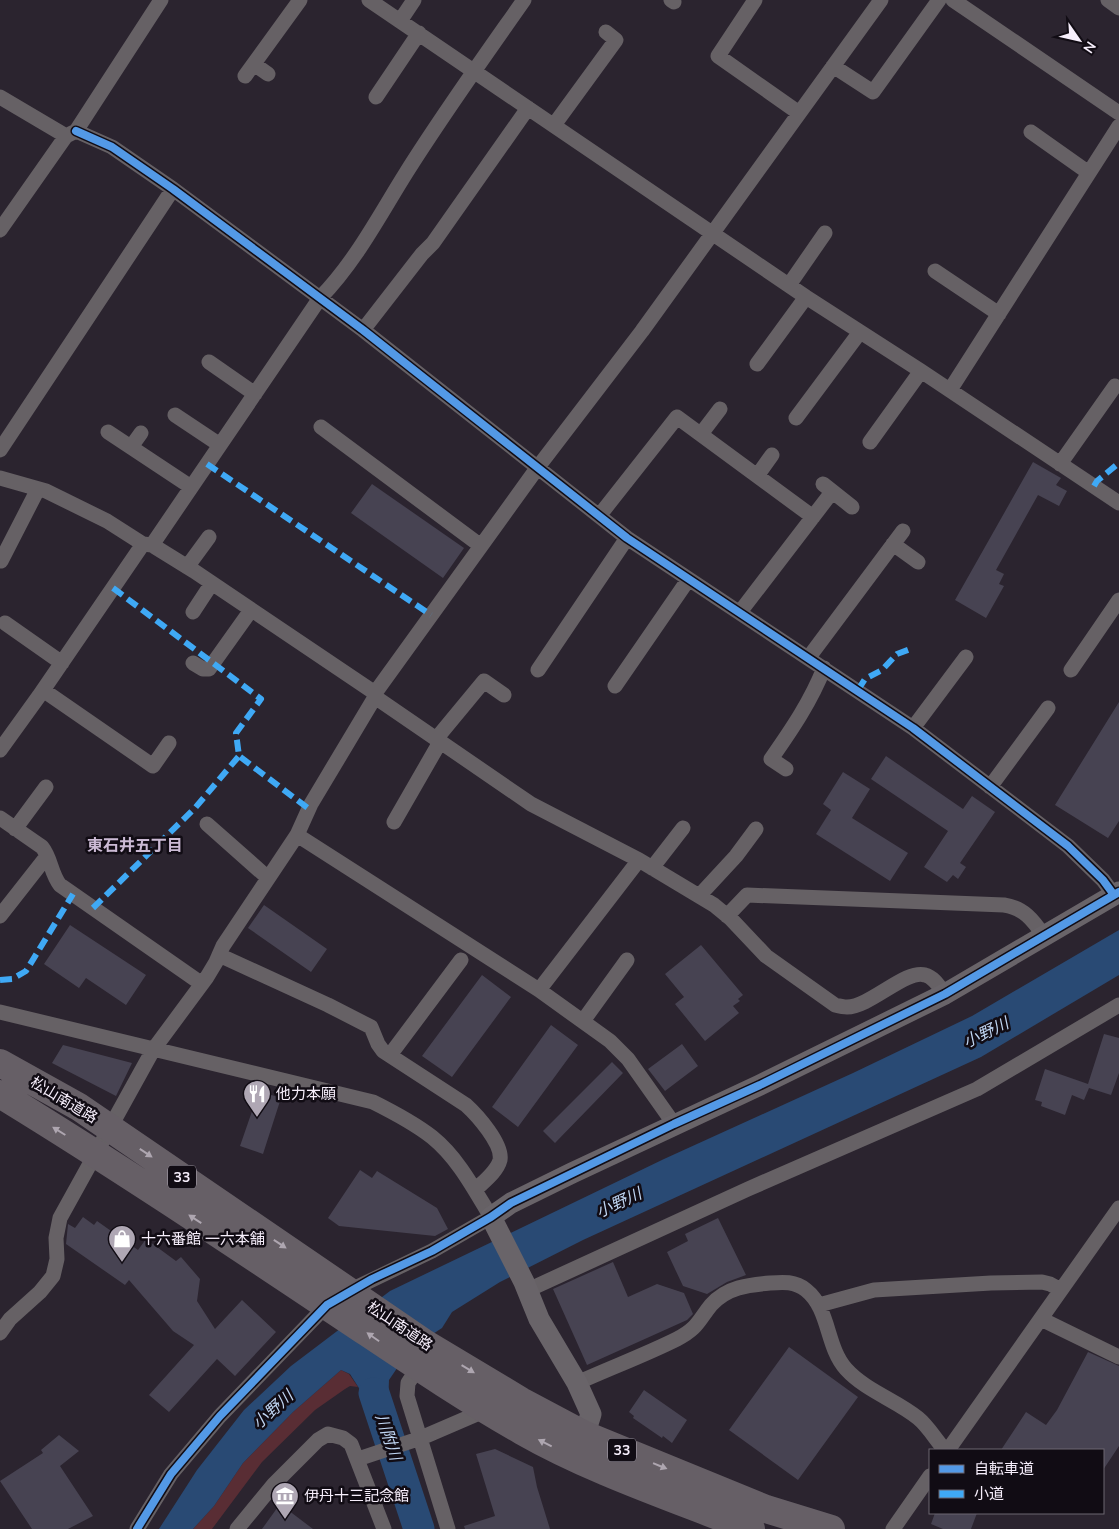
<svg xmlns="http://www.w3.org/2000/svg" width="1119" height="1529" font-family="'Nunito Sans','Noto Sans JP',sans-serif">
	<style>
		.green { fill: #592d34 }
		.water { fill: #294a74 }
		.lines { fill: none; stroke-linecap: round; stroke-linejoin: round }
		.river { stroke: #294a74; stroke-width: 31 }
		.building { fill: #474352 }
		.street { stroke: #666165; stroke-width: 15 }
		.secondary { stroke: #696469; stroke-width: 21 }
		.highway { stroke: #665f66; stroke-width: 28 }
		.quiet { stroke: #3fa9f5; stroke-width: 6; stroke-dasharray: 12 6; stroke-linecap: butt }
		.cycleway-casing { stroke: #110c14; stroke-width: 11 }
		.cycleway { stroke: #5399e6; stroke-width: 8 }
		.oneway { fill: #aea6b0 }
		.labels { text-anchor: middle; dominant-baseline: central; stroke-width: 5; stroke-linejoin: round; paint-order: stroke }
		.shield { fill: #110c14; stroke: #b1aab6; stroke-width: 1 }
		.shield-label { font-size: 14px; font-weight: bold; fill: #f6eefb }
		.poi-label { font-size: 15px; fill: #f6eefb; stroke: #110c14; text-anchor: start }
		.street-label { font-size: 15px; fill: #f6eefb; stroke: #110c14 }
		.neighbourhood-label { font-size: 16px; font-weight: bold; fill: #cbbad4; stroke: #110c14 }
		.water-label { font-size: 16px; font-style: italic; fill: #c0d6f3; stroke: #110c14 }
	</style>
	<rect width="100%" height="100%" fill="#2b242f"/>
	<path class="green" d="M341,1370l8,4 9,13 -8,-1 -5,3 -30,21 -53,52 -50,67h-19l21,-23 29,-43 50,-51z"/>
	<path class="water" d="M1119,930v45l-138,82 -398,183 -83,42 -48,30 -10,16 -32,21 -21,31 -2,52 -37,-58 -9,-4 -48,42 -50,51 -29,43 -21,23h-34l38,-59 47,-60 47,-44 99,-75 274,-132 189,-86 119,-57z"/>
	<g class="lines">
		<path class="river" d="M374,1393l45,136"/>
	</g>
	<path class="building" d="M1033,462l28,16 -5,7 11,6 -8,15 -21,-11 -42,75 8,4 -5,10 5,2 -18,32 -31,-18z
		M372,484l92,64 -21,30 -92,-65z
		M1119,702v119l-11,17 -53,-33z
		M886,756l77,53 9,-13 23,16 -35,51 6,4 -8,12 -5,-4 -6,7 -23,-15 24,-36 -77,-52z
		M843,772l27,17 -18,29 56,35 -18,28 -74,-47 15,-24 -8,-6z
		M264,905l63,44 -16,23 -63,-44z
		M70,925l76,50 -20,30 -40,-27 -7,10 -35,-24z
		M701,945l42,50 -5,4 2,2 -7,5 6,7 -34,28 -30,-37 9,-7 -19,-23z
		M482,975l29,22 -59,80 -30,-21z
		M551,1025l27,20 -60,82 -26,-20z
		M1104,1034l15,4v35l-8,22 -22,-7 -5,12 -12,-5 -7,20 -24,-9 1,-4 -7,-2 10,-31 43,15z
		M682,1044l16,22 -33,25 -17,-22z
		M63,1045l69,18 -16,33 -64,-33z
		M612,1062l11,11 -68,70 -12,-12z
		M259,1091l22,7 -18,56 -23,-8z
		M360,1170l12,8 5,-7 60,37 11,21 -13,7 -96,-10 -11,-8z
		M83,1217l11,8 3,-4 41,29 8,-11 30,22 5,-4 19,22 -3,22 18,28 27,-29 34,32 -41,44 -18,-17 -48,53 -20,-17 45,-50 -21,-14 -44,-51 -4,5 -59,-41 2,-20 7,4z
		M718,1218l28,57 -19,7 -20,12 -24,-8 -16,-34 21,-11 -3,-7z
		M613,1262l15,35 29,-13 27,9 9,21 -6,6 -100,45 -34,-76z
		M789,1347l69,50 -60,83 -69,-50z
		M1088,1352l31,14v80l-16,24v-20h-102l25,-38 20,13 11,-15z
		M644,1390l43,30 -15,23 -9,-7 -1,2 -29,-20 1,-2 -5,-4z
		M59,1435l20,16 -19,15 33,50 -25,13h-36l-32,-48 43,-28 -2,-3z
		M495,1449l38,18 4,20 13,42h-85l-1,-3 31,-10 -19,-62z
		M280,1504l33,25h-51z
		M935,1513h42l-6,16h-28l-12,-5z"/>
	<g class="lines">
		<path class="street" d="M369,0l437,297 115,74 198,132
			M671,0l3,2
			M755,0l-37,56 81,57
			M953,0l166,113
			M1108,0l11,8
			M400,21l14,-21
			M254,64l14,10
			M833,66l40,26 66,-92
			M245,76l55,-76
			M0,97l66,39
			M376,97l43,-64
			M554,125l62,-85 -10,-8
			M76,131l36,16 61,42 190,141 264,208 286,190 155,118 35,34 11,15
			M1031,132l58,41
			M0,230l66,-94 10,-5 85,-131
			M935,271l64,43
			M789,285l36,-52
			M363,330l59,-76 11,-11 95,-135
			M209,362l46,32
			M757,364l49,-67
			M950,390l169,-264
			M175,415l45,30
			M796,418l64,-86
			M321,427l160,119
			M108,432l83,55
			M701,434l19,-25
			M870,442l51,-71
			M131,447l10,-14
			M0,450l173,-261
			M1060,464l55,-78
			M757,476l15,-21
			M0,478l46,13 61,30 36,23 9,1 42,26 181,122v4l156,107 108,56 75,45 17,14 35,37 69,49c4,1 8,2 12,2 23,0 59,-38 78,-32 9,2 15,13 20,19
			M823,484l29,23
			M599,516l78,-99 136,100
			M893,544l25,18
			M152,545l168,-247c36,-37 59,-82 86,-125 37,-59 78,-116 118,-173
			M1,561l37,-72
			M187,567l22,-30
			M193,612l19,-29
			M740,612l92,-120
			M5,623l57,40
			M809,657l94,-126
			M193,663l10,6h6l42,-59
			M538,670l89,-132
			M1071,670l48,-70
			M615,686l73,-106
			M43,690l110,76 16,-23
			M375,693l163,-226 104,-136 239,-331
			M913,728l53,-71
			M436,739l48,-58 20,14
			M0,750l39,-54 104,-152
			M786,769l-15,-10c21,-30 40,-58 53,-91
			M990,787l58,-79
			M0,818l42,29c9,11 9,27 18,38l142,99
			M394,822l46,-80
			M207,824l61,54
			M15,829l31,-42
			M297,835l242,155 71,51 18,18 46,65
			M652,868l31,-40
			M699,896l37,-40 20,-27
			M0,916l47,-60
			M727,916l20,-21 257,10c20,3 29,15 40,31
			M219,955l109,50 43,22 7,17 5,7 83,54c11,10 37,39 34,55 -3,12 -17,22 -25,30
			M539,990l100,-130
			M0,1012l373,90c20,10 41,21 59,35 26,21 42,52 59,80l-59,34 -83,40 -22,14 -107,111 -49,58 -34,55
			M583,1021l44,-61
			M390,1055l71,-95
			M528,1290l220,-101 229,-100 142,-84
			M819,1305l55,-15 117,-7 51,-1 8,2 11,6
			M1041,1319l78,38
			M0,1333l10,-14 30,-27 13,-16 4,-17 -1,-21 4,-20 93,-168 54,-73 9,-15 7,-16 74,-111 14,-31 64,-107
			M418,1368l-10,15 -1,13 41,133
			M577,1383c33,-15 68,-28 100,-44 21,-11 21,-18 34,-34 16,-18 37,-20 59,-22 13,-1 25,-2 36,7 24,19 20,57 40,79 20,22 50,31 72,49 10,8 18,22 27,32
			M948,1450l171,-242
			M358,1459l63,-21 65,-28
			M237,1529l37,-45 44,-44 10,-6 15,4 8,6 33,85
			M893,1529l37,-53"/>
		<path class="secondary" d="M580,1449l11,-35 -14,-31 -38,-64 -15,-37 -33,-65 20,-14 61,-30 188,-88 185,-91 174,-102"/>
		<path class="highway" d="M0,1063l79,44 347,237 95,57 64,34 181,74 65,20
			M0,1094c111,68 219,140 327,212 65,43 128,87 195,125 72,41 152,67 229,98"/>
		<path class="quiet" d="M207,464l224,151
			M1094,486l3,-5 22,-18
			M113,588l148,111 -25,34 3,23 70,53
			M858,690l7,-11 17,-9 15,-16 16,-6
			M93,908l102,-100 44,-52
			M0,980l12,-1 14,-8 47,-77"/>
		<defs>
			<path id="cycleway" d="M76,131l36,16 61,42 190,141 264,208 286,190 155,118 35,34 11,15
				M137,1529l34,-55 49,-58 107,-111 45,-26 60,-28 59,-34 20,-14 163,-79 86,-39 185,-91 174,-102"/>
		</defs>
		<use href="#cycleway" class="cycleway-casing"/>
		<use href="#cycleway" class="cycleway"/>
	</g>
	<defs><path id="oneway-solid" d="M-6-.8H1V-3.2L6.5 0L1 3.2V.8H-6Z" transform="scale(1.25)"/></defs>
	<g class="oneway">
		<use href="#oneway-solid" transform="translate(59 1131) rotate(-148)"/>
		<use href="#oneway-solid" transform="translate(146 1153) rotate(34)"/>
		<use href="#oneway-solid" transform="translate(195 1219) rotate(-147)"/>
		<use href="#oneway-solid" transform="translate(280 1244) rotate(34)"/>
		<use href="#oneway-solid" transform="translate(373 1337) rotate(-145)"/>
		<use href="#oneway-solid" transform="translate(468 1369) rotate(31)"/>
		<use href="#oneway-solid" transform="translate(545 1443) rotate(-153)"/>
		<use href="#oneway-solid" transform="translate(660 1466) rotate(22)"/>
	</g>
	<defs>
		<symbol id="restaurant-pin" viewBox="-11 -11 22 30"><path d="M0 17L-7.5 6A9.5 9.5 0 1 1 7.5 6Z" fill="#afa7b4" stroke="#110c14"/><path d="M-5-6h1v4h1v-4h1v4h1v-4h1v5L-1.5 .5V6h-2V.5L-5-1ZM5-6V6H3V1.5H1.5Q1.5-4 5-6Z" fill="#fff"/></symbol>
		<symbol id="shop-pin" viewBox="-11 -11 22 30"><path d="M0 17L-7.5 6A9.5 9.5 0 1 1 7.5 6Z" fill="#afa7b4" stroke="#110c14"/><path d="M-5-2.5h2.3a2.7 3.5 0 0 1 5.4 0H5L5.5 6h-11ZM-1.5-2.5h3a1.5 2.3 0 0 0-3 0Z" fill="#fff"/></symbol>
		<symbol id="museum-pin" viewBox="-11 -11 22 30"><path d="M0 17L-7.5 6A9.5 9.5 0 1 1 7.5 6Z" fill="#afa7b4" stroke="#110c14"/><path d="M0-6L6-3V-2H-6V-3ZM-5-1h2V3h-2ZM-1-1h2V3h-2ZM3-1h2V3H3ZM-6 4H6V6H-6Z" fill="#fff"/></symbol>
	</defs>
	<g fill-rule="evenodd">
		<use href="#restaurant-pin" x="241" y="1078" width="32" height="43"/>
		<use href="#shop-pin" x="106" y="1223" width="32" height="43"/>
		<use href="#museum-pin" x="269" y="1480" width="32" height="43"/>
	</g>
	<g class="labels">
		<g class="shield">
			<rect x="168" y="1165.5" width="28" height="23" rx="4"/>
			<rect x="608" y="1438.5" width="28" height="23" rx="4"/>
		</g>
		<g class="shield-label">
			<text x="182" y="1177">33</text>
			<text x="622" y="1450">33</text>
		</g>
		<g class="poi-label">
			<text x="276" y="1094">他力本願</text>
			<text x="141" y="1239">十六番館 一六本舗</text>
			<text x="304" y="1496">伊丹十三記念館</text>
		</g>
		<g class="street-label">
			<text transform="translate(64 1100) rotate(31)">松山南道路</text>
			<text transform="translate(400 1326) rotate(34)">松山南道路</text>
		</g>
		<g class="neighbourhood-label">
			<text x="135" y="846">東石井五丁目</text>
		</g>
		<g class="water-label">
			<text transform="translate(986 1033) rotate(-26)">小野川</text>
			<text transform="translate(619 1203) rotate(-25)">小野川</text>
			<text transform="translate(273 1410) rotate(-42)">小野川</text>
			<text transform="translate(388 1437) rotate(71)">川附川</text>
		</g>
	</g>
	<rect x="929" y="1449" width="175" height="65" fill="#110c14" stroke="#6d6670"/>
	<rect x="939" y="1465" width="25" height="8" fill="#5399e6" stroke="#6d6670"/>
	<text x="974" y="1474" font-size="15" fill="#f6eefb">自転車道</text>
	<rect x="939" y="1490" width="25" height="8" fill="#3fa9f5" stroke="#6d6670"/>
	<text x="974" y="1499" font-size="15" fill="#f6eefb">小道</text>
	<g transform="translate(1079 40) rotate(124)" stroke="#110c14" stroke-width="4" paint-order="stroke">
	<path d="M0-4L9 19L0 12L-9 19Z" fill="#f6eefb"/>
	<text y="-8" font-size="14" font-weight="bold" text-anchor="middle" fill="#f6eefb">N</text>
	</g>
</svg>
